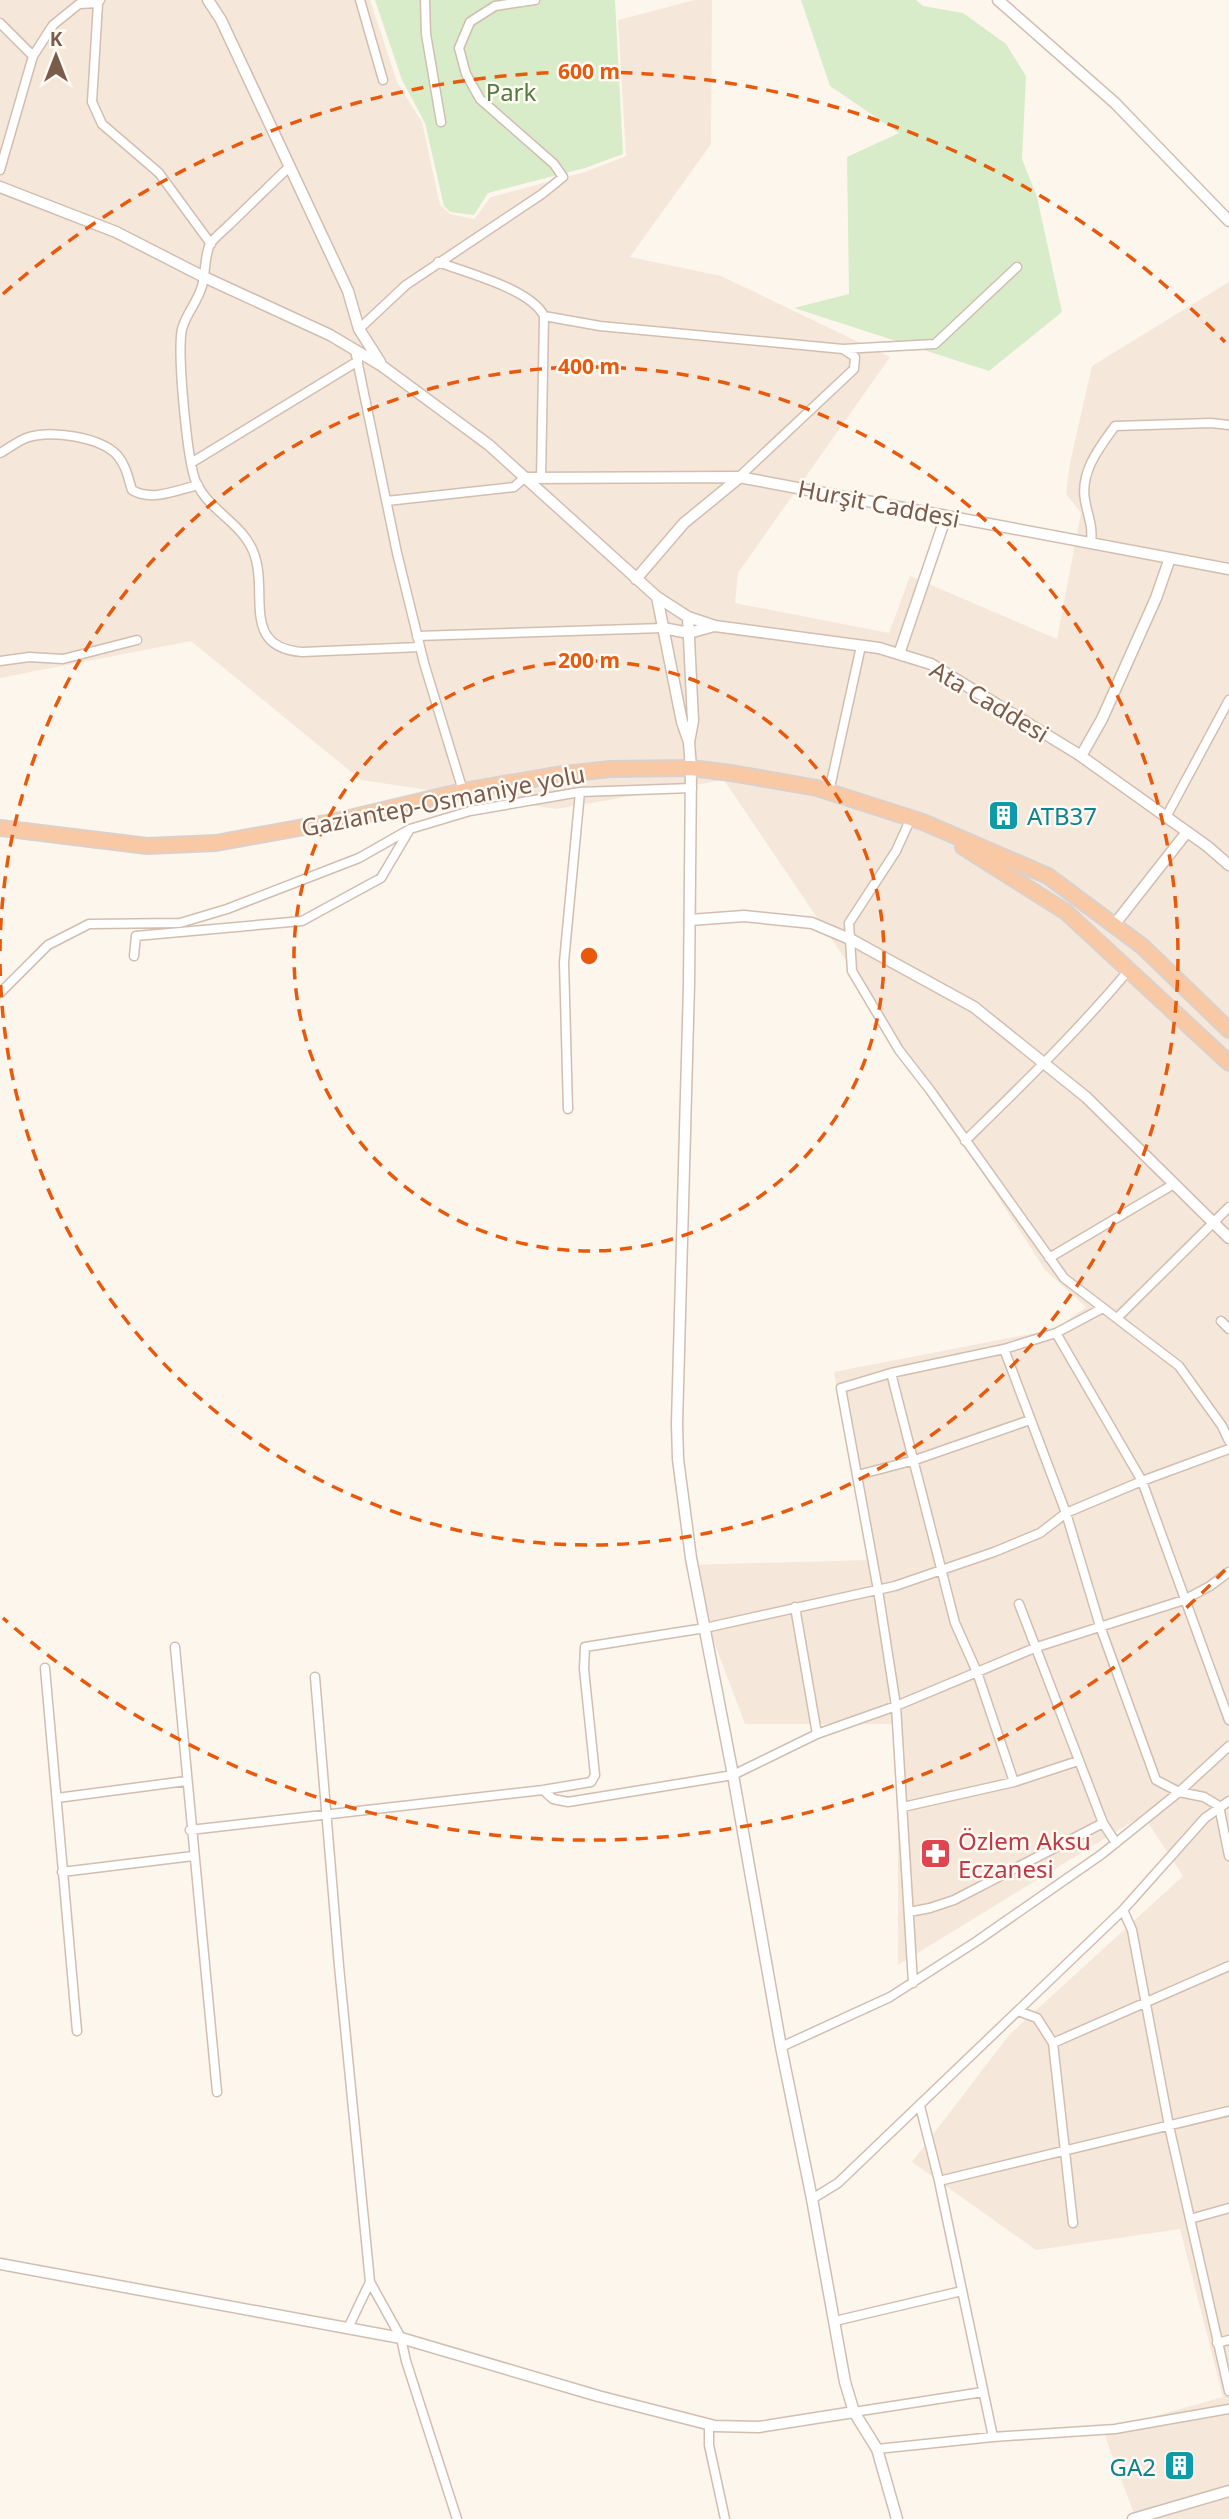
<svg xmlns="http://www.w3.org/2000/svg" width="1229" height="2519" font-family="'Noto Sans',sans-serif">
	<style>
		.residential { fill: #f5e8da }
		.green { fill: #d8ecc9 }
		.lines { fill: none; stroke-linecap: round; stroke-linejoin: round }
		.minor-casing { stroke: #d1beb0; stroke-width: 11 }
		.tertiary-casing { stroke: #d1beb0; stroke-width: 13 }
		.trunk-casing { stroke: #dad1cd; stroke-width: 18 }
		.minor { stroke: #fff; stroke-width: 8 }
		.tertiary { stroke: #fff; stroke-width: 10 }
		.trunk { stroke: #f9c8a4; stroke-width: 14 }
		.ring { fill: none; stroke: #e8590c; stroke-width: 3.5; stroke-dasharray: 12 9 }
		.labels { text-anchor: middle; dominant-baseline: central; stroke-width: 5; stroke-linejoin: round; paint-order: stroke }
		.park-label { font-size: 24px; fill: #537a41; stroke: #fffaf3 }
		.street-label { font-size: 24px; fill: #7a5c4d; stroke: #fffaf3 }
		.culture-label { font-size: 24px; fill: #0d838f; stroke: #fffaf3; text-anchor: start }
		.health-label { font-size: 24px; fill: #be3a42; stroke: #fffaf3; text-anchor: start }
		.centre { fill: #e8590c; stroke: #fffaf3; stroke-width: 3.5 }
		.ring-label { font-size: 21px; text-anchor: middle; font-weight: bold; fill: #e8590c; stroke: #fffaf3; stroke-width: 5; stroke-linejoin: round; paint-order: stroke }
	</style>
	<rect width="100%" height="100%" fill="#fdf6ec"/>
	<path class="residential" d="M0,0h370l27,82 25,40 18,83 10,9 24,5 17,-22 94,-25 41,-16 -8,-136 77,-20h17l-1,144 -81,113 91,19 169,81 -152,216 -3,30 154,30 21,-57 147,63 24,-126 -15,-19 4,-31 22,-97 137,-84v2237h-93l-33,-88 120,-34 -43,-168 -144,21 -124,-88 97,-127 174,-159 -40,-61 -245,150v-163l-2,-78h-151l-60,-159 184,-5 -35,-188 222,-43 30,-22 -41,-37 -194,-302 -127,-188 -168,29 -195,-29 -170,-139 -191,37z"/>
	<path class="green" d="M375,0h240l8,154 -38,14 -97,25 -14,22 -24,-3 -6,-6 -19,-83 -23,-43z
		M801,0h115l7,6 40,7 43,31 20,32 -4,83 15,38 25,115 -73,59 -195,-63 55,-14 -2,-137 52,-24 -69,-47z"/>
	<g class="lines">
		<defs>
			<path id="minor" d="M100,0l-2,3 -6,99 10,22 57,49 52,71
				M360,0l23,80
				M425,0l1,34 15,88
				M0,23l33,33
				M290,166c-21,20 -41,40 -61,59 -6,6 -15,13 -19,19 -6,13 -4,29 -8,42 -4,15 -16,28 -20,43 -5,23 5,132 14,153 13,29 45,40 57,69 17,40 -14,96 49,101l118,-5
				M0,170l33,-114 20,-31 26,-21 19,-1
				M438,262c29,11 93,27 106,54l-3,162
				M544,316l56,10 243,23 12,8 -1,12 -115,108
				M359,329l47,-44 136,-91 21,-17 -9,-13 -74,-65 -14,-25 -7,-26 11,-26 25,-16 40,-6
				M843,349l92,-5 82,-77
				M355,350l42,203 27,110 39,128
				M0,453c9,-5 19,-13 29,-16 23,-7 71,0 88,18 9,10 11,23 15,35 20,12 45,0 66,-5
				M191,463l167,-102
				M387,501l127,-14 10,-9
				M1091,543c2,-19 -3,-25 -6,-43 -5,-28 14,-52 30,-74l96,-3 18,2
				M417,636l246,-8
				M0,661l29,-4 34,2 74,-19
				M580,792l112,-4
				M829,792l32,-146
				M1166,817l63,-117
				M911,818l-15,33 -47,72 3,48 47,79 31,40 134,188 115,88 43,60 7,15
				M134,956l2,-20 166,-15 79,-43 29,-49
				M0,993l48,-48 41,-21 91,-1 47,-14 132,-51 51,-29 60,-18 110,-19 -16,170 4,147
				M965,1141c56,-55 112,-109 163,-170
				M1049,1258l125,-74
				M1117,1318l112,-111
				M1221,1321l8,8
				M1056,1333l86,148 87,239
				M1004,1349l52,-16 47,-25
				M891,1373l64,250 22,49 37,110 -111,25
				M858,1475l57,-15 115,-40
				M1019,1604l84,219 13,20
				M795,1607l22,127
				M175,1647l42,445
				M45,1668l32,363
				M315,1677l24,289 31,316 31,56 5,23 51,158
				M1014,1782l64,-21
				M543,1790l10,9 15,3 165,-27 84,-41 79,-28 141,-59 147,-47 26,-14 19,-14
				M57,1798l129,-17
				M190,1830l353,-40 48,-8 4,-7 -11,-106 1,-22 120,-19 190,-42 99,-34 46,-19 26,-20 76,-32 87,-32
				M62,1872l131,-16
				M1123,1910l9,20 37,196 60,265
				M909,1912l21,-4 24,-8 149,-77
				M913,1983l-17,-277 -18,-116 -37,-202 50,-15 113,-24 62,164 34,113 56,154 23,12 25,5 15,9 10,50
				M1018,2011l19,7 16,25 20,180
				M1053,2043l176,-77
				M781,2047l109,-50 87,-56 125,-87 77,-62 50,-46
				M920,2106l19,75 54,256
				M939,2181l290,-70
				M812,2199l26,-16 285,-273 82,-92 24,-17
				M1190,2219l39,-11
				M835,2321l127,-30
				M349,2326l21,-44
				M1217,2343l12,-3
				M854,2412l129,-20
				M709,2424v21l16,74
				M877,2449l116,-12 122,-8 114,-20"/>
			<path id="tertiary" d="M208,0l13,20 127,271 11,38 21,33
				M998,0l117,103 114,118
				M0,187l116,45 88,45 126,58 52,31 107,79 168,152 31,20 27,9 164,22 52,16 147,90 129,92 22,19
				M524,478l215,-1 490,92
				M636,579l48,-56 55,-45
				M657,597l25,125 7,20 2,26 -2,217 -12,439 1,35 13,99 42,217 48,272 31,152 33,183 9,30 23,37 20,70
				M688,617l5,104 -4,21
				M663,628l26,5 25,-7
				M899,654l47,-138
				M1081,756l21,-37 54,-121 14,-40
				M690,920l54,-4 68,7 40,17 122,67 112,90 143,141
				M1114,925l73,-93
				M0,2264l401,74 197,58 117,30 44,1 95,-15
				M1133,2519l96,-28"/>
			<path id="trunk" d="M0,828l147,18 69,-3 121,-22 126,-30 93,-16 54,-6 81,-1 40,5 86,15 106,34 125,54 94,70 87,84
				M963,847l103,65 163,151"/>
		</defs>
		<use href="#minor" class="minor-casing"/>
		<use href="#tertiary" class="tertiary-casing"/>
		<use href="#trunk" class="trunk-casing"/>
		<use href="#minor" class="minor"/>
		<use href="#tertiary" class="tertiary"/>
		<use href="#trunk" class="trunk"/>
	</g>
	<g class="ring">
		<circle cx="589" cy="956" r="295"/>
		<path d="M0 951A589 589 0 1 1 0 961"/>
		<path d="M1225 1570A884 884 0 0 1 3 1618M3 294A884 884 0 0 1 1225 342"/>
	</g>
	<defs>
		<symbol id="building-square" viewBox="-11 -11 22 22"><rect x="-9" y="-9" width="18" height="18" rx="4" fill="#0f9aa8" stroke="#fffaf3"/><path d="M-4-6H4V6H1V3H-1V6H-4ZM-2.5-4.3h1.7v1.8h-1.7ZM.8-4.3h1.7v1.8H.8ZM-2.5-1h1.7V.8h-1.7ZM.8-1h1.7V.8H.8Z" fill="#fff"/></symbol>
		<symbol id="pharmacy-square" viewBox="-11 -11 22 22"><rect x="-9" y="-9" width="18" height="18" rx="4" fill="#e0444e" stroke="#fffaf3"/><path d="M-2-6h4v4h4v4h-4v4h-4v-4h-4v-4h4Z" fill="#fff"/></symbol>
	</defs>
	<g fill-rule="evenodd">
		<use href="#building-square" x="986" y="798" width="35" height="35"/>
		<use href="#pharmacy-square" x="918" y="1836" width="35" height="35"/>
		<use href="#building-square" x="1162" y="2448" width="35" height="35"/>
	</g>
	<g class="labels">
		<g class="park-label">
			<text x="511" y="91">Park</text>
		</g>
		<g class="street-label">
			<text transform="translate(879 503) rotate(11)">Hurşit Caddesi</text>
			<text transform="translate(990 701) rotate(31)">Ata Caddesi</text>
			<text transform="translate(443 800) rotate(-11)">Gaziantep-Osmaniye yolu</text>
		</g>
		<g class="culture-label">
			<text x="1027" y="815">ATB37</text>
			<text x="1156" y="2466" text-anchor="end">GA2</text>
		</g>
		<g class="health-label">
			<text x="958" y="1840">Özlem Aksu<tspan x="958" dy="28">Eczanesi</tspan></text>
		</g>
	</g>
	<circle cx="589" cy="956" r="10" class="centre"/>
	<g class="ring-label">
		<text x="589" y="79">600 m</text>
		<text x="589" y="374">400 m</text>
		<text x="589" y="668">200 m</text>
	</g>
	<g transform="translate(56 56)" stroke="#fffaf3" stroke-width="5" paint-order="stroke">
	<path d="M0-5L12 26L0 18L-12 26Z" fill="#7a5c4d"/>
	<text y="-10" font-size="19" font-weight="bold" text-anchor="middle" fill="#7a5c4d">K</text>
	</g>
</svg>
